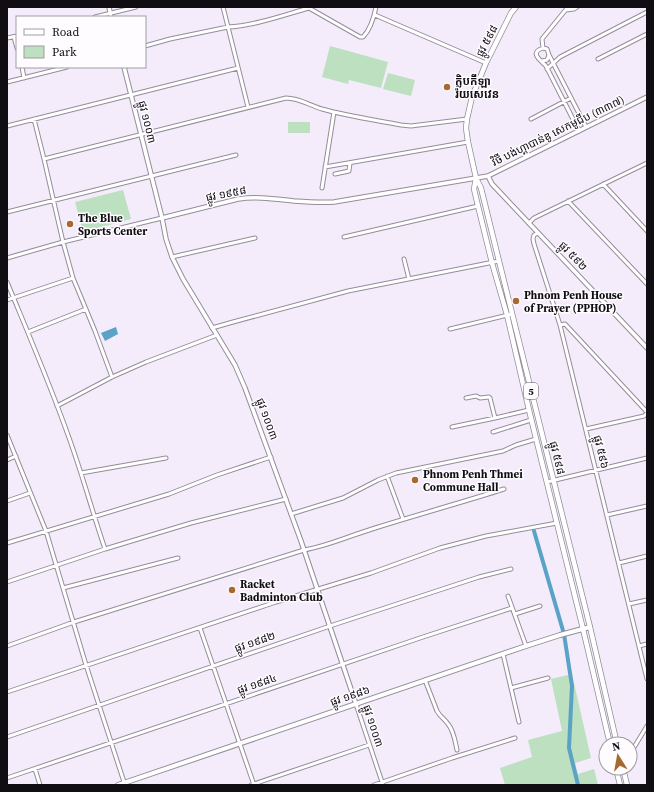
<svg xmlns="http://www.w3.org/2000/svg" width="654" height="792" font-family="'Source Serif 4','Noto Sans Khmer',serif">
	<style>
		.green { fill: #bce0c0 }
		.water { fill: #5aa2c6 }
		.lines { fill: none; stroke-linecap: round; stroke-linejoin: round }
		.canal { stroke: #5aa2c6; stroke-width: 4 }
		.minor-casing { stroke: #948d9a; stroke-width: 5 }
		.tertiary-casing { stroke: #948d9a; stroke-width: 5.5 }
		.secondary-casing { stroke: #948d9a; stroke-width: 6 }
		.primary-casing { stroke: #948d9a; stroke-width: 6 }
		.minor { stroke: #fff; stroke-width: 3 }
		.tertiary { stroke: #fff; stroke-width: 3.5 }
		.secondary { stroke: #fff; stroke-width: 4 }
		.primary { stroke: #fff; stroke-width: 4.5 }
		.poi-dot { fill: #a86930; stroke: #fefcff; stroke-width: 1.5 }
		.labels { text-anchor: middle; dominant-baseline: central; stroke-width: 3; stroke-linejoin: round; paint-order: stroke }
		.shield { fill: #fefcff; stroke: #57555a; stroke-width: 1 }
		.shield-label { font-size: 10px; font-weight: bold; fill: #100e13 }
		.street-label { font-size: 11px; fill: #100e13; stroke: #fefcff }
		.poi-label { font-size: 11px; font-weight: bold; fill: #100e13; stroke: #fefcff; text-anchor: start }
	</style>
	<rect width="100%" height="100%" fill="#f4ecfa"/>
	<path class="green" d="M330,46l58,16 -7,26 -32,-8 3,-13 -4,17 -26,-7z
		M388,73l27,7 -4,16 -28,-7z
		M288,122h22v11h-22z
		M123,190l8,29 -48,13 -8,-30z
		M572,674l19,84 -16,5 3,11 16,-5 4,16h-93l-5,-17 32,-11 -4,-17 34,-9 -11,-52z"/>
	<path class="water" d="M116,327l2,7 -13,7 -4,-8z"/>
	<g class="lines">
		<path class="canal" d="M534,531l30,103 8,52 -3,62 9,37"/>
		<defs>
			<path id="minor" d="M223,7l25,100
				M566,10l8,-1 3,-2
				M375,15l111,48
				M95,17l41,-10
				M14,37l3,11
				M7,38l10,-2
				M145,46l25,-7 58,-12c25,-1 56,-12 81,-19l51,29h3c7,-7 11,-20 13,-30
				M543,48l-1,-9 26,-32
				M549,55l37,72
				M598,59l49,-25
				M542,61l5,-1 2,-5 -2,-6 -4,-1c-15,5 -1,13 3,18l33,65
				M22,67l2,11
				M547,69l13,-12 87,-45
				M7,82l60,-15
				M34,119l10,40 19,83 10,36 22,53 17,46
				M531,119l40,-21
				M7,126l231,-58
				M44,159l242,-61c13,0 23,7 36,11 25,7 53,11 79,16l10,1 56,-7
				M325,167l143,-25
				M335,174l14,-3 1,-8
				M603,184l44,47
				M322,188l12,-76
				M568,201l79,83
				M7,212l229,-57
				M529,223l5,-5 113,-55
				M538,233l-4,2 -1,4 1,5 26,81 87,354
				M344,237l134,-31
				M172,257l83,-19
				M7,258l56,-16 99,-24
				M404,259l5,20
				M7,282c21,51 43,102 61,153 14,38 24,76 37,114
				M7,300l66,-22
				M560,325l5,-1 82,88
				M212,328l21,-6 115,-31 151,-30
				M450,329l62,-15
				M28,332l58,-23
				M466,398l10,-2 4,2 9,-1 1,1 5,20 34,-8
				M57,406l55,-29 34,-15 71,-27
				M452,427l43,-9
				M586,429l58,-13 3,-3
				M493,432l38,-12
				M7,435l39,96 40,134 39,120
				M7,460l9,-4
				M81,473l85,-15
				M387,476l16,43
				M547,482l100,-24
				M7,501l23,-8
				M291,514l52,-16 35,-18 18,-7 107,-22 13,-6 20,-6
				M607,515l40,-9
				M7,543l162,-49 48,-19 54,-18
				M619,563l28,-7
				M7,582l98,-33 86,-26 95,-24
				M63,588l115,-30
				M508,596l18,50
				M629,604l18,-4
				M515,614l25,-8
				M200,628l54,157
				M7,646l67,-24 230,-72c24,-4 45,-14 68,-21 44,-14 88,-26 132,-40
				M639,646l8,-2
				M503,654l16,68
				M425,680l12,31c3,6 8,8 11,13 6,7 7,17 9,26
				M511,688l37,-10
				M7,692l269,-90 95,-29 69,-25 46,-12 71,-13
				M356,704l27,81
				M7,737l323,-111 149,-49 32,-8
				M630,754l17,-28
				M35,769l5,16
				M7,778l416,-141 89,-29
				M251,785l118,-40
				M374,785l78,-27 63,-20"/>
			<path id="tertiary" d="M109,7l2,10
				M124,67l38,151 4,21 6,18 11,22 52,86 10,23 56,153 55,163
				M488,176l4,8 155,164
				M162,218l76,-19c19,-3 37,0 56,2 13,1 27,2 40,1l154,-26 159,-79"/>
			<path id="secondary" d="M118,785l408,-139 34,-11 30,-8"/>
			<path id="primary" d="M516,7l-5,6 -25,50 -14,34 -5,22 -1,9 2,14 8,36 5,10 18,73 91,366 27,117
				M476,178l-2,11 4,17 14,57 15,52 22,95 54,219 27,115
				M616,768l4,17
				M623,768l4,17"/>
		</defs>
		<use href="#minor" class="minor-casing"/>
		<use href="#tertiary" class="tertiary-casing"/>
		<use href="#secondary" class="secondary-casing"/>
		<use href="#primary" class="primary-casing"/>
		<use href="#minor" class="minor"/>
		<use href="#tertiary" class="tertiary"/>
		<use href="#secondary" class="secondary"/>
		<use href="#primary" class="primary"/>
	</g>
	<g class="poi-dot">
		<circle cx="447" cy="87" r="4"/>
		<circle cx="70" cy="224" r="4"/>
		<circle cx="516" cy="301" r="4"/>
		<circle cx="415" cy="480" r="4"/>
		<circle cx="232" cy="590" r="4"/>
	</g>
	<g class="labels">
		<rect class="shield" x="524" y="383" width="14" height="16" rx="3"/>
		<g class="shield-label">
			<text x="531" y="391">5</text>
		</g>
		<g class="street-label">
			<text transform="translate(487 41) rotate(-63)">ផ្លូវ ៥៩៨</text>
			<text transform="translate(147 122) rotate(76)">ផ្លូវ ១០០៣</text>
			<text transform="translate(558 131) rotate(-26)">វិថី បង់ហ្គាបាន់ឌូ សេកមូជីប (៣៣៧)</text>
			<text transform="translate(226 194) rotate(-11)">ផ្លូវ ១៩៥៨</text>
			<text transform="translate(573 256) rotate(46)">ផ្លូវ ៥៩២</text>
			<text transform="translate(267 419) rotate(70)">ផ្លូវ ១០០៣</text>
			<text transform="translate(601 452) rotate(76)">ផ្លូវ ៥៩៦</text>
			<text transform="translate(557 458) rotate(76)">ផ្លូវ ៥៩៨</text>
			<text transform="translate(255 642) rotate(-19)">ផ្លូវ ១៩៨២</text>
			<text transform="translate(257 684) rotate(-19)">ផ្លូវ ១៩៨៤</text>
			<text transform="translate(350 696) rotate(-19)">ផ្លូវ ១៩៨៦</text>
			<text transform="translate(373 726) rotate(72)">ផ្លូវ ១០០៣</text>
		</g>
		<g class="poi-label">
			<text x="455" y="81">ក្លិបកីឡា<tspan x="455" dy="13">រ៉យសេវេន</tspan></text>
			<text x="78" y="218">The Blue<tspan x="78" dy="13">Sports Center</tspan></text>
			<text x="524" y="295">Phnom Penh House<tspan x="524" dy="13">of Prayer (PPHOP)</tspan></text>
			<text x="423" y="474">Phnom Penh Thmei<tspan x="423" dy="13">Commune Hall</tspan></text>
			<text x="240" y="584">Racket<tspan x="240" dy="13">Badminton Club</tspan></text>
		</g>
	</g>
	<rect width="654" height="792" fill="none" stroke="#100e13" stroke-width="16"/>
	<rect x="16" y="16" width="130" height="52" fill="#fefcff" stroke="#9f9da1"/>
	<rect x="24" y="29" width="20" height="6" fill="#ffffff" stroke="#9f9da1"/>
	<text x="52" y="36" font-size="12" fill="#100e13">Road</text>
	<rect x="24" y="46" width="20" height="12" fill="#bce0c0" stroke="#9f9da1"/>
	<text x="52" y="56" font-size="12" fill="#100e13">Park</text>
	<g transform="translate(618 756) rotate(349)"><circle r="19" fill="#fefcff" stroke="#9f9da1"/>
	<path d="M0-3L7 15L0 10L-7 15Z" fill="#a86930"/>
	<text y="-6" font-size="11" font-weight="bold" text-anchor="middle" fill="#100e13">N</text>
	</g>
</svg>
